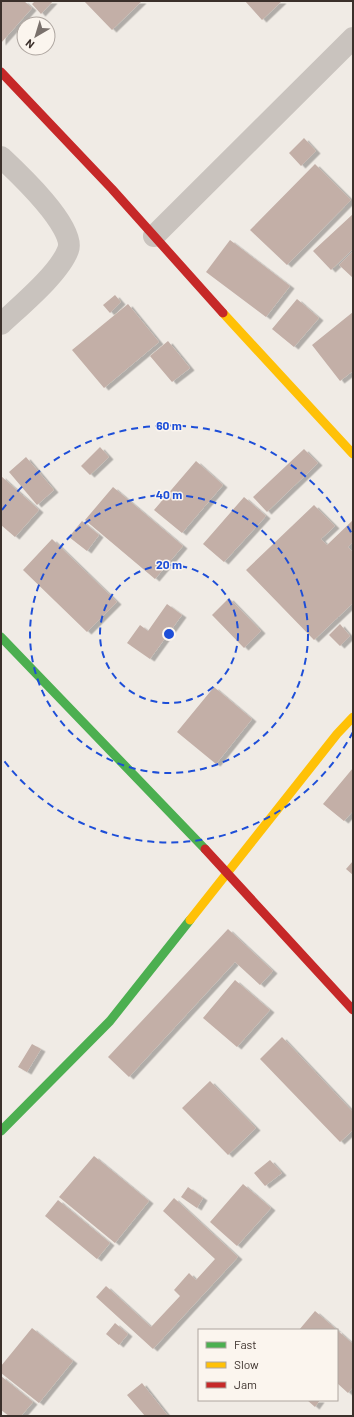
<svg xmlns="http://www.w3.org/2000/svg" width="354" height="1417" font-family="Barlow,sans-serif">
	<style>
		.building { fill: #c3afa7; filter: url(#shadow) }
		.lines { fill: none; stroke-linecap: round; stroke-linejoin: round }
		.street { stroke: #c9c3be; stroke-width: 22 }
		.fast { stroke: #4caf50; stroke-width: 9 }
		.slow { stroke: #ffc107; stroke-width: 9 }
		.jam { stroke: #c62828; stroke-width: 9 }
		.ring { fill: none; stroke: #1d4ed8; stroke-width: 2; stroke-dasharray: 7 5 }
		.centre { fill: #1d4ed8; stroke: #fbf5ee; stroke-width: 2 }
		.ring-label { font-size: 12px; text-anchor: middle; font-weight: bold; fill: #1d4ed8; stroke: #fbf5ee; stroke-width: 3; stroke-linejoin: round; paint-order: stroke }
	</style>
	<defs>
		<filter id="shadow"><feDropShadow dx="4.5" dy="2.5" stdDeviation="0" flood-color="#0004"/></filter>
	</defs>
	<rect width="100%" height="100%" fill="#f0ebe5"/>
	<path class="building" d="M1,1h23l8,7 -31,35z
		M35,1h18l-12,13 -9,-10z
		M84,1h58l-30,29z
		M245,1h37l-20,19z
		M304,138l12,13 -15,15 -12,-13z
		M315,164l36,36 -64,65 -37,-35z
		M353,214v35l-22,21 -18,-19z
		M230,240l60,46 -24,31 -60,-45z
		M353,251v27l-14,-13z
		M115,295l6,7 -11,11 -7,-8z
		M297,299l22,19 -25,29 -22,-18z
		M128,304l31,38 -55,46 -32,-38z
		M353,312v59l-13,10 -28,-36z
		M168,341l22,27 -18,14 -22,-26z
		M100,447l9,10 -19,18 -9,-9z
		M304,449l14,14 -51,49 -14,-15z
		M26,457l28,33 -17,15 -28,-33z
		M196,461l27,24 -41,48 -28,-23z
		M1,476l38,34 -24,27 -14,-12z
		M113,487l70,59 -28,33 -70,-59z
		M244,497l22,19 -42,46 -21,-18z
		M314,505l21,21 -14,13 6,6 26,-25v22l-5,5 5,5v51l-39,37 -68,-70z
		M82,521l17,14 -12,16 -18,-14z
		M52,539l65,63 -30,30 -64,-62z
		M229,598l32,33 -17,17 -32,-33z
		M167,604l15,11 -32,44 -23,-16 13,-18 8,6z
		M340,624l10,12 -10,10 -11,-11z
		M214,687l38,32 -36,45 -39,-32z
		M353,768v43l-9,10 -21,-17z
		M353,861v14l-7,-6z
		M228,929l45,42 -13,14 -25,-23 -106,115 -21,-20z
		M235,980l35,30 -33,37 -34,-29z
		M282,1037l71,75v18l-13,12 -80,-83z
		M32,1044l9,5 -14,23 -9,-5z
		M210,1081l46,47 -28,27 -46,-47z
		M94,1156l55,45 -34,42 -56,-46z
		M270,1160l12,13 -17,13 -11,-13z
		M243,1184l28,24 -34,38 -27,-24z
		M188,1187l15,11 -6,10 -16,-11z
		M174,1198l64,59 -85,92 -57,-52 10,-11 45,41 29,-31 -6,-6 15,-17 7,7 19,-21 -52,-48z
		M58,1200l52,43 -13,16 -52,-43z
		M315,1311l22,19h-38z
		M115,1323l13,11 -9,11 -13,-11z
		M32,1328l41,33 -34,42 -38,-30v-7z
		M337,1330l16,14v43l-5,6 -11,-10z
		M1,1376l32,26 -12,14h-12l-8,-6z
		M142,1383l26,33h-23l-18,-21z
		M307,1400h13l-5,7z"/>
	<g class="lines">
		<path class="street" d="M1,157c16,15 76,71 67,93 -9,24 -48,56 -67,74
			M154,236l199,-198"/>
		<path class="fast" d="M1,637l204,212
			M1,1131l109,-110 80,-101"/>
		<path class="slow" d="M223,313l130,141
			M190,920l147,-186 16,-17"/>
		<path class="jam" d="M1,72l111,117 111,124
			M205,849l148,161"/>
	</g>
	<g class="ring">
		<circle cx="169" cy="634" r="69"/>
		<circle cx="169" cy="634" r="139"/>
		<path d="M353 732A208 208 0 0 1 2 758M2 510A208 208 0 0 1 353 536"/>
	</g>
	<circle cx="169" cy="634" r="6" class="centre"/>
	<g class="ring-label">
		<text x="169" y="430">60 m</text>
		<text x="169" y="499">40 m</text>
		<text x="169" y="569">20 m</text>
	</g>
	<rect width="354" height="1417" fill="none" stroke="#3b302b" stroke-width="4"/>
	<rect x="198" y="1329" width="140" height="72" fill="#fbf5ee" stroke="#aea6a0"/>
	<rect x="206" y="1342" width="20" height="6" fill="#4caf50" stroke="#aea6a0"/>
	<text x="234" y="1349" font-size="12" fill="#3b302b">Fast</text>
	<rect x="206" y="1362" width="20" height="6" fill="#ffc107" stroke="#aea6a0"/>
	<text x="234" y="1369" font-size="12" fill="#3b302b">Slow</text>
	<rect x="206" y="1382" width="20" height="6" fill="#c62828" stroke="#aea6a0"/>
	<text x="234" y="1389" font-size="12" fill="#3b302b">Jam</text>
	<g transform="translate(36 36) rotate(218)"><circle r="19" fill="#fbf5ee" stroke="#aea6a0"/>
	<path d="M0-3L7 15L0 10L-7 15Z" fill="#7a716c"/>
	<text y="-6" font-size="11" font-weight="bold" text-anchor="middle" fill="#3b302b">N</text>
	</g>
</svg>
